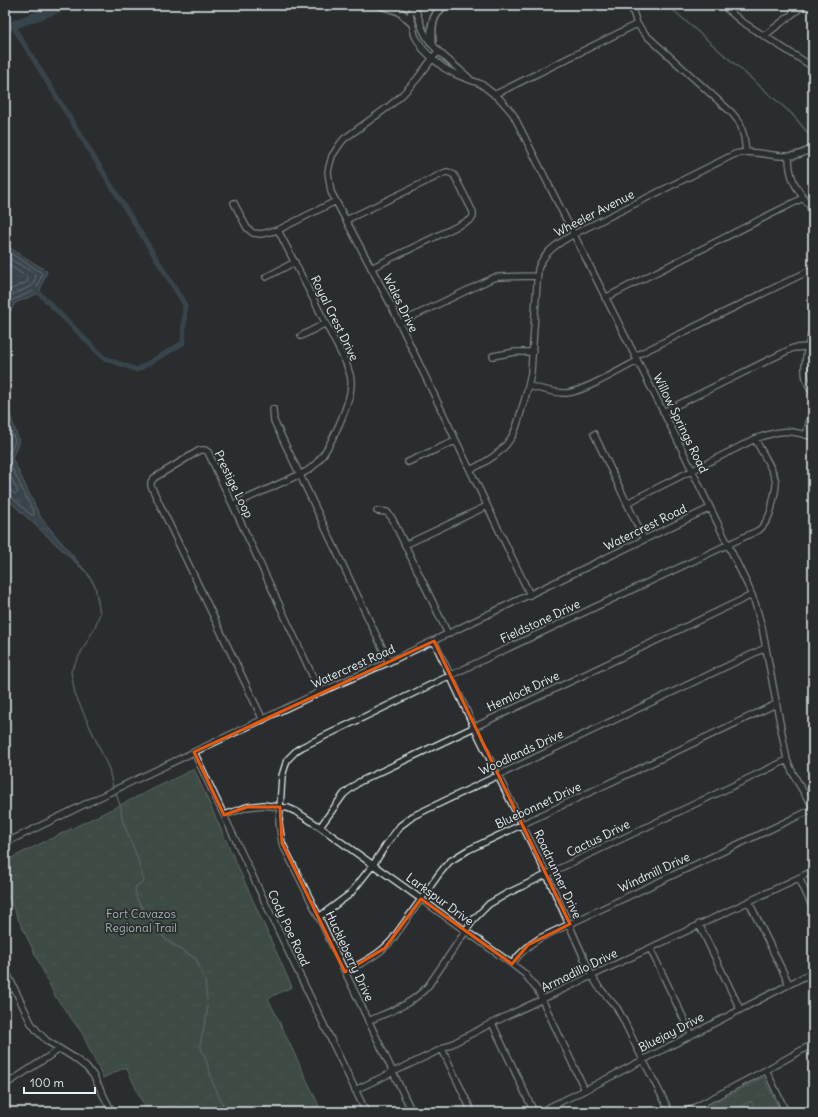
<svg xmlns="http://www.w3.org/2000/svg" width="818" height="1117" font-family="Delius,sans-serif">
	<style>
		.grass { fill: url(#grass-tufts); stroke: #9eb0ab }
		.pitch { fill: #546f5e; stroke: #9eb0ab }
		.water { fill: url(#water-ripples); stroke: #8a9aa6 }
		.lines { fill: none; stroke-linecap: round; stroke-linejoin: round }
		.shore { stroke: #aab7c1; stroke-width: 1 }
		.stream { stroke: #8a9aa6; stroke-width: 1.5 }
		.canal { stroke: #4c606f; stroke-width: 5 }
		.river { stroke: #4c606f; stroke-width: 9 }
		.minor-casing { stroke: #e8f1f8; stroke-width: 8 }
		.major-casing { stroke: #e8f1f8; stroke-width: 10 }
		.minor { stroke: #2a2d2e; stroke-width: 5.5 }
		.major { stroke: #2a2d2e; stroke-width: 7 }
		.marked { fill: none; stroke: #e8590c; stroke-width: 3; stroke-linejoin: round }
		.labels { text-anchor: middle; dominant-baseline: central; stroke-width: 3.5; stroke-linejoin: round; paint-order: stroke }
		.street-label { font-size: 12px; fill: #e8f1f8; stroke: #2a2d2e }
		.park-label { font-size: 12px; fill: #a5b6b3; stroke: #2a2d2e }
	</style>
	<defs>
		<pattern id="grass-tufts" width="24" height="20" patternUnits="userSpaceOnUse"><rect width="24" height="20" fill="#546f5e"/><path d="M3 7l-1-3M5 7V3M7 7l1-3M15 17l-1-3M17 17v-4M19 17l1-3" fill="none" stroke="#6d8476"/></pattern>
		<pattern id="water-ripples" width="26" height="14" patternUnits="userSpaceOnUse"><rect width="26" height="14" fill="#4c606f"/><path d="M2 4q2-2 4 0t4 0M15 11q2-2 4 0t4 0" fill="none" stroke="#667784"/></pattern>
	</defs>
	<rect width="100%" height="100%" fill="#2a2d2e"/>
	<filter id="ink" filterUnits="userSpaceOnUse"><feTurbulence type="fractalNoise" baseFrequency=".025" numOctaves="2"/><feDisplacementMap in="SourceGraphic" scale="8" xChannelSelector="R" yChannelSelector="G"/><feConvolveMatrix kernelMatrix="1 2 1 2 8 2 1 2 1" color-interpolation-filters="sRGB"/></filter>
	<g filter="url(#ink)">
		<path class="grass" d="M194,769l98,218 -24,11 54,114h-175l-21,-45 -23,11 -21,-45 -27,-37 -50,-105v-30z
			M763,1077l18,35h-69l-3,-6z"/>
		<path class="pitch" d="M751,1101l5,10 -19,1 -2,-3z"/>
		<path class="water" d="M5,245l42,26 -8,22 -24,10 -10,18z
			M5,394l3,15 11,32 -7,17 29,60 48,57 -84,-78z"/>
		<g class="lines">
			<path class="shore" d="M5,250l36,22 1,2 -6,16 -23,10 -8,13
				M5,256l30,18 1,2 -4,10 -21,9 -6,8
				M5,263l22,14 1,1 -1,4 -22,10
				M5,413l10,28 -7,15v4l26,53v2h-3l-22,-20 -4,-1
				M5,465l13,27 -3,2 -5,-4 -5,-1"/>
			<path class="stream" d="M669,5l4,5 119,104 21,25
				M88,574l7,12 5,27 -5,14 -24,44 4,23 34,75 4,19
				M115,791l6,17 1,11 16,40 2,11 4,10 -2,3 -4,2 -3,3 2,12 29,40 30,19 9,22 2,19
				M207,1006v8l-7,31 6,15 7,23 13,29"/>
			<path class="canal" d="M13,26l172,279 -2,38 -46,27 -33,-12 -69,-69"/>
			<path class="river" d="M5,28l59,-22v-1"/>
			<defs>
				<path id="minor" d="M414,5l-4,10 5,21 8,13 9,9 12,10 13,7 24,9 19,15 13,15 162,321 73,151 7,17 7,24 25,133c7,17 15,31 26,46
					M631,5l6,19 9,11 86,78 8,10 4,14 2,15
					M724,5l3,4 14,12 72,46
					M414,7c5,8 5,15 9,23 9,20 30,33 46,48
					M764,36l40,-31
					M438,51l-21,28 -16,17 -13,11 -44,32 -4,5 -8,12 -3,11 -1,5 3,20 60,113 139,290
					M494,95l143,-71
					M789,156c0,26 10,35 24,55
					M234,203l13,25 6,5 8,1 17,-4 58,-29
					M346,220l100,-48h2l6,3 19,37v5l-3,3 -99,48
					M266,277l29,-15
					M605,298l198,-100
					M399,323l94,-45 5,-1 39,-1
					M813,327c-3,13 -11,38 -7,51 1,5 4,10 7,14
					M301,336l25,-13
					M493,356l22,-4h18
					M635,356l178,-87
					M529,386c11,3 23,6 34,7 15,2 59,-24 74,-32
					M273,409l1,12 26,54 89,187
					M663,412l130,-64 15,-1
					M594,434l50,105
					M806,435l7,-26
					M408,462l47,-21
					M470,470c16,-8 32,-17 41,-32 6,-9 8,-20 11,-30 4,-12 7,-23 9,-36l7,-103c6,-18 21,-26 36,-35l161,-80c19,-5 35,3 54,2 9,0 16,-4 24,-8
					M627,503l128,-64c25,-9 32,-10 58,-2
					M233,505l72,-33c6,-3 10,-7 14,-12 12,-14 32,-58 32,-76 1,-7 -3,-15 -5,-21l-68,-133
					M377,511l10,1 5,6 56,116
					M405,545l82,-39
					M434,641l40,86 73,148 45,101 6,10 19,22 6,11 13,27 34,66
					M263,720l-112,-234v-4l3,-4 46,-28h5l3,2 112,240
					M194,752l95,201 77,159
					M224,815l23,-8 16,-2 25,3 9,4 23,15 192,137 13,10 13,17 47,99
					M320,827l24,-33 15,-12 393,-187
					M5,843l126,-61 189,-90 69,-30 321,-154
					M799,878l14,30
					M749,902l40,82
					M319,917l31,-23 23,-29 13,-20 14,-19 13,-10 352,-168
					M699,924l41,85
					M650,948l41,86
					M512,964c8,-12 17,-19 28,-26l273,-129
					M5,969l26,54 7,9 9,9 26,16 13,10 7,8 19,37
					M345,972c17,-9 34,-17 47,-32l47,-66 10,-12 6,-4 13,-8 308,-146
					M5,993l8,-6
					M368,1021c23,-10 43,-16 60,-35l46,-67 15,-15 19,-11 279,-133
					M492,1023l42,89
					M442,1049l30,63
					M766,1070l20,42
					M5,1085l55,-36
					M355,1090l87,-41 50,-26 321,-152
					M412,1112l-93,-195 -37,-74 -3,-20 3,-47 5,-16 10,-10 5,-3 149,-72 308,-145c8,-7 11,-14 13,-24 1,-7 4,-15 4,-22 0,-11 -16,-35 -21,-45
					M539,1112l46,-22 228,-118
					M686,1112l80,-42 47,-26"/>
				<path id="major" d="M381,5l18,6 13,12
					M432,43c-1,-16 -1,-26 12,-38"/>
			</defs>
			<use href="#minor" class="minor-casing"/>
			<use href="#major" class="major-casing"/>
			<use href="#minor" class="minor"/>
			<use href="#major" class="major"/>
		</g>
	</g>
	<path d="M0 0H818V1117H0ZM434,641l136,283 -42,21 -16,19 -91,-65 -36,49 -40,24 -63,-129 -2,-36h-33l-23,8 -30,-63z" fill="#2a2d2e" fill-opacity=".55" fill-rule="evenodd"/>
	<path class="marked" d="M434,641l136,283 -42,21 -16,19 -91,-65 -36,49 -40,24 -63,-129 -2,-36h-33l-23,8 -30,-63z"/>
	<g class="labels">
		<g class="street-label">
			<text transform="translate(594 213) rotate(-27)">Wheeler Avenue</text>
			<text transform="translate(401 303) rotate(64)">Wales Drive</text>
			<text transform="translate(335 318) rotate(64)">Royal Crest Drive</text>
			<text transform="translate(681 423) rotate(64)">Willow Springs Road</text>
			<text transform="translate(234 484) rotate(64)">Prestige Loop</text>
			<text transform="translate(645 527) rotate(-26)">Watercrest Road</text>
			<text transform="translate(540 621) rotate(-25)">Fieldstone Drive</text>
			<text transform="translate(353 666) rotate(-24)">Watercrest Road</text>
			<text transform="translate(523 691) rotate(-25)">Hemlock Drive</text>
			<text transform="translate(521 752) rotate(-25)">Woodlands Drive</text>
			<text transform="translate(538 805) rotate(-25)">Bluebonnet Drive</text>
			<text transform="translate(598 838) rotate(-26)">Cactus Drive</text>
			<text transform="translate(654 872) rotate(-25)">Windmill Drive</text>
			<text transform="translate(558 874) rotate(65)">Roadrunner Drive</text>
			<text transform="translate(440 899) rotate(36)">Larkspur Drive</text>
			<text transform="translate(289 928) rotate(65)">Cody Poe Road</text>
			<text transform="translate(350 956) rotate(65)">Huckleberry Drive</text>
			<text transform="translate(579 970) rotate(-26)">Armadillo Drive</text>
			<text transform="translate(671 1032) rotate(-27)">Bluejay Drive</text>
		</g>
		<g class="park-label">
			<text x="141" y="913">Fort Cavazos<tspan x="141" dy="14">Regional Trail</tspan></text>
		</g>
	</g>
	<rect width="818" height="1117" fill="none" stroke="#2a2d2e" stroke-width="20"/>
	<rect x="10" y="10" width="798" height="1097" fill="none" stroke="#e8f1f8" stroke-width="1.5" filter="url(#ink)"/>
	<path d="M24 1087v6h71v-6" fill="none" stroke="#e8f1f8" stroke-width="2"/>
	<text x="30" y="1087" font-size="12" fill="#e8f1f8" stroke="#2a2d2e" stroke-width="3" paint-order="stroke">100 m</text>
</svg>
